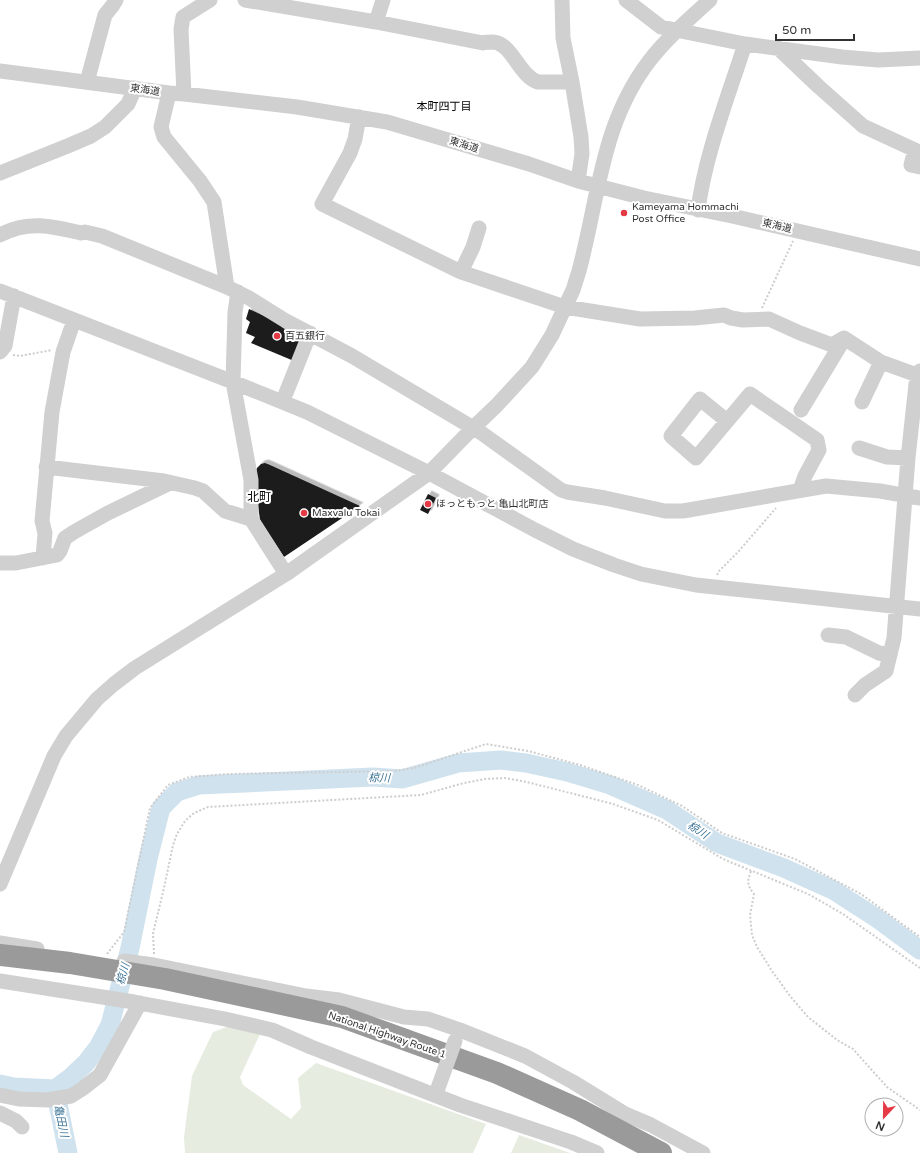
<svg xmlns="http://www.w3.org/2000/svg" width="920" height="1153" font-family="'Varela Round','Noto Sans JP',sans-serif">
	<style>
		.green { fill: #e6ecdf }
		.lines { fill: none; stroke-linecap: round; stroke-linejoin: round }
		.river { stroke: #cfe2ee; stroke-width: 19 }
		.building { fill: #1a1a1a; filter: url(#shadow) }
		.path { stroke: #cdcdcd; stroke-width: 2; stroke-dasharray: 2 2; stroke-linecap: butt }
		.minor { stroke: #d0d0d0; stroke-width: 15 }
		.highway { stroke: #9a9a9a; stroke-width: 22 }
		.minor-bridge { stroke: #d0d0d0; stroke-width: 15 }
		.poi-dot { fill: #e63946; stroke: #fff; stroke-width: 1.5 }
		.labels { text-anchor: middle; dominant-baseline: central; stroke-width: 4; stroke-linejoin: round; paint-order: stroke }
		.street-label { font-size: 10px; fill: #333; stroke: #fff }
		.poi-label { font-size: 10px; fill: #333; stroke: #fff; text-anchor: start }
		.neighbourhood-label { font-size: 11px; fill: #000; stroke: #fff }
		.water-label { font-size: 11px; font-style: italic; fill: #3f7597; stroke: #fff }
		.quarter-label { font-size: 12px; fill: #000; stroke: #fff }
	</style>
	<defs>
		<filter id="shadow"><feDropShadow dx="3.5" dy="-3.5" stdDeviation="0" flood-color="#0004"/></filter>
	</defs>
	<rect width="100%" height="100%" fill="#fff"/>
	<path class="green" d="M235,1024l25,10 -20,43 3,8 48,34 10,-11 -3,-30 18,-15 170,61 -13,29h-288l-1,-16 8,-61 21,-44z
		M519,1135l51,18h-59z"/>
	<g class="lines">
		<path class="river" d="M0,1084l14,3 41,2 16,-12 15,-14 13,-17 11,-21 20,-77 18,-89 13,-51 16,-16 22,-7 174,-8 29,2 56,-16 43,-3 25,3 41,9 43,13 57,25 50,33 67,25 49,22 45,29 42,31
			M55,1089l13,64"/>
	</g>
	<path class="building" d="M249,309l54,25 -9,27 -43,-18 4,-6 -9,-4 4,-11 -4,-3z
		M265,463l5,2 90,41 -76,51 -24,-37 -6,-44 3,-8 4,-4z
		M428,494l8,4 -8,16 -8,-4z"/>
	<g class="lines">
		<path class="path" d="M762,308l31,-67
			M13,355l7,1 32,-6
			M717,575l2,-4 19,-19 38,-44
			M751,871c-4,11 -4,14 3,23l-4,21 2,20 5,12 15,24 18,25 18,21 29,23 16,9 34,38 33,23
			M107,954l17,-22 26,-124 18,-23 21,-8 39,-3 166,-3 20,-3 72,-24 42,7 52,14 58,20 44,21 40,27 73,26 66,35 59,43
			M154,954l-1,-20 3,-13 8,-33 9,-43 4,-11 8,-13 9,-8 14,-6 213,-12 43,-12 21,-4 20,-1 22,4 86,22 45,16 65,39 85,35 35,20 77,54"/>
		<path class="minor" d="M245,0l131,22 107,21c3,-1 7,-1 10,-1 19,1 26,34 45,40h34
			M562,0l1,38 9,44 9,55 1,17 -4,27
			M626,0l35,27 84,17 97,13 36,3 42,-2
			M376,22l7,-22
			M778,48l40,38 45,40 52,24 -4,15 9,2
			M0,71l169,22 15,1 113,13 90,15 142,42 49,17 66,17 88,18 188,43
			M87,82l18,-67 8,-10 3,-5
			M169,93l-8,34 3,10 36,44 14,21 13,85
			M184,94l-3,-65 2,-12 27,-17
			M359,117l-4,22 -5,14 -28,51 139,68 104,35 75,12 55,-1 29,-3 7,3 12,2 26,-1 31,14 32,12 12,-7 37,24
			M0,173l70,-28 21,-9 14,-9 23,-23 7,-16
			M698,210c7,-55 30,-113 47,-166
			M0,235c28,-15 52,-9 81,-2l4,-1 17,4 125,51 22,11 37,23 66,35 128,76 81,58 6,2 38,6 60,13h18l143,-25 54,5 40,7
			M461,272l12,-25 6,-19
			M0,291l233,91 74,30 122,61 106,57 38,19 41,16 27,9 55,11 224,24
			M238,292l-3,20 -2,70 18,98v39l35,55
			M0,352l5,-6 9,-50
			M286,393l24,-60
			M862,402l19,-40 36,13
			M801,410l43,-71
			M727,421l-27,-22 -29,37 25,22 54,-64 67,46 2,10 -14,26 -5,14
			M859,448l28,9 21,1
			M46,467l118,14 31,7 8,3 22,20 26,8
			M43,558l2,-25 -3,-12 10,-109 11,-60 8,-23
			M0,563h16l41,-8 3,-4 5,-13 9,-6 34,-19 62,-30
			M828,635l18,2 33,16 11,2
			M855,695l10,-10 21,-14 8,-33 14,-180 9,-83 3,-4
			M0,884l54,-128 12,-20 31,-37 17,-15 21,-16 151,-94 143,-101 44,-45 24,-23 35,-38 20,-32 21,-45 6,-19c20,-74 22,-148 71,-211 17,-22 39,-41 60,-60
			M0,943l37,6
			M124,961l30,4 152,31 33,4 65,17 24,2 32,11 65,26 48,26 52,32 26,11 52,28
			M0,981l134,21 91,17 47,11 39,17 149,58 111,37 26,11
			M0,1095l19,4 29,1 23,-4 11,-7 18,-14 40,-72
			M0,1113l16,8 6,6"/>
		<path class="highway" d="M0,955l70,8 95,16 177,38 155,56 83,37 81,43"/>
		<path class="minor-bridge" d="M438,1088l17,-47"/>
	</g>
	<g class="poi-dot">
		<circle cx="624" cy="213" r="4"/>
		<circle cx="277" cy="336" r="4"/>
		<circle cx="428" cy="504" r="4"/>
		<circle cx="304" cy="513" r="4"/>
	</g>
	<g class="labels">
		<g class="street-label">
			<text transform="translate(145 90) rotate(8)">東海道</text>
			<text transform="translate(464 145) rotate(17)">東海道</text>
			<text transform="translate(777 226) rotate(13)">東海道</text>
			<text transform="translate(387 1035) rotate(19)">National Highway Route 1</text>
		</g>
		<g class="poi-label">
			<text x="632" y="207">Kameyama Hommachi<tspan x="632" dy="12">Post Office</tspan></text>
			<text x="285" y="336">百五銀行</text>
			<text x="436" y="504">ほっともっと 亀山北町店</text>
			<text x="312" y="513">Maxvalu Tokai</text>
		</g>
		<g class="neighbourhood-label">
			<text x="444" y="106">本町四丁目</text>
		</g>
		<g class="water-label">
			<text transform="translate(379 778) rotate(1)">椋川</text>
			<text transform="translate(698 830) rotate(33)">椋川</text>
			<text transform="translate(123 974) rotate(-75)">椋川</text>
			<text transform="translate(61 1121) rotate(78)">亀田川</text>
		</g>
		<g class="quarter-label">
			<text x="259" y="497">北町</text>
		</g>
	</g>
	<g transform="translate(884 1117) rotate(202)"><circle r="19" fill="#ffffff" stroke="#adadad"/>
	<path d="M0-3L7 15L0 10L-7 15Z" fill="#e63946"/>
	<text y="-6" font-size="11" font-weight="bold" text-anchor="middle" fill="#333333">N</text>
	</g>
	<path d="M776 34v6h78v-6" fill="none" stroke="#333333" stroke-width="2"/>
	<text x="782" y="34" font-size="12" fill="#333333" stroke="#ffffff" stroke-width="3" paint-order="stroke">50 m</text>
</svg>
